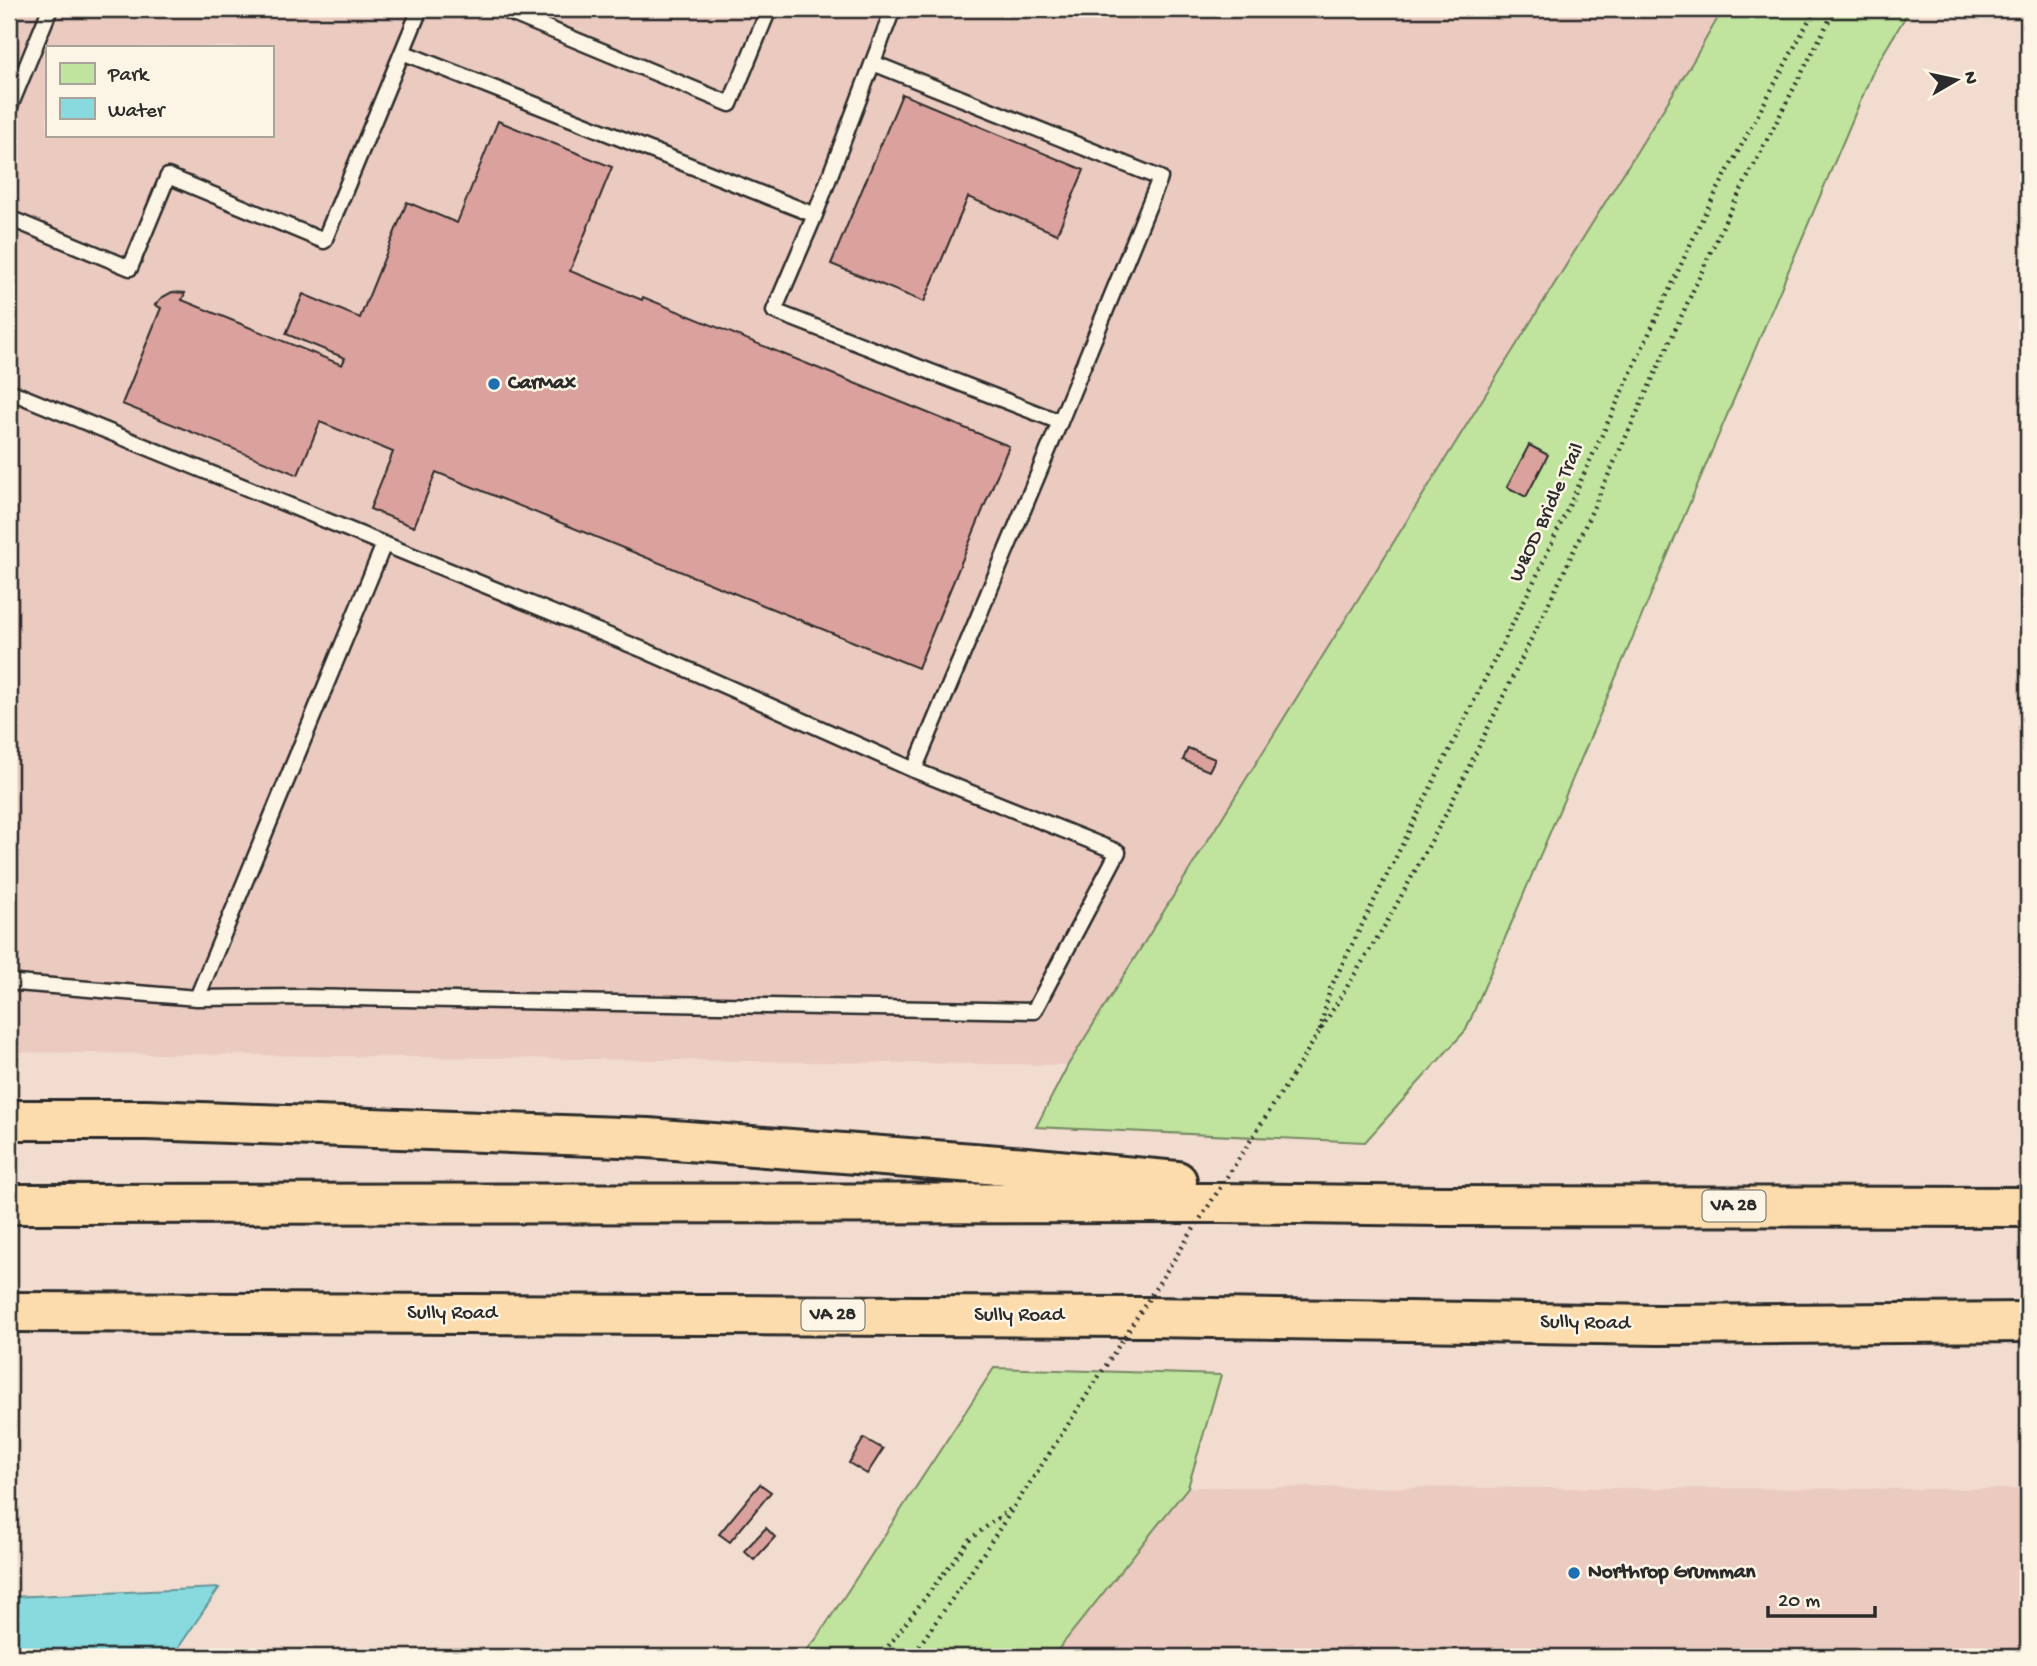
<svg xmlns="http://www.w3.org/2000/svg" width="2037" height="1666" font-family="'Gochi Hand',sans-serif">
	<style>
		.built { fill: #ebcac0; fill-rule: evenodd }
		.green { fill: #c0e49d; stroke: #768864; stroke-width: 2 }
		.water { fill: #88dadf; stroke: #639497; stroke-width: 2 }
		.building { fill: #dba19d; stroke: #2b2b2b; stroke-width: 2 }
		.lines { fill: none; stroke-linecap: round; stroke-linejoin: round }
		.lane-casing { stroke: #2b2b2b; stroke-width: 19 }
		.highway-casing { stroke: #2b2b2b; stroke-width: 44 }
		.path { stroke: #2b2b2b; stroke-width: 4.5; stroke-dasharray: 2 5; stroke-linecap: butt }
		.lane { stroke: #fcf5e5; stroke-width: 14 }
		.highway { stroke: #fcdcac; stroke-width: 38 }
		.path-bridge { stroke: #2b2b2b; stroke-width: 4.5; stroke-dasharray: 2 5; stroke-linecap: butt }
		.poi-dot { fill: #1f6fb2; stroke: #fcf5e5; stroke-width: 2.5 }
		.labels { text-anchor: middle; dominant-baseline: central; stroke-width: 5; stroke-linejoin: round; paint-order: stroke }
		.shield { fill: #fcf5e5; stroke: #6a6863; stroke-width: 2 }
		.shield-label { font-size: 19px; font-weight: bold; fill: #2b2b2b }
		.poi-label { font-size: 21px; font-weight: bold; fill: #2b2b2b; stroke: #fcf5e5; text-anchor: start }
		.street-label { font-size: 21px; fill: #2b2b2b; stroke: #fcf5e5 }
	</style>
	<rect width="100%" height="100%" fill="#f2dccf"/>
	<filter id="ink" filterUnits="userSpaceOnUse"><feTurbulence type="fractalNoise" baseFrequency=".0143" numOctaves="2"/><feDisplacementMap in="SourceGraphic" scale="14" xChannelSelector="R" yChannelSelector="G"/><feConvolveMatrix kernelMatrix="1 2 1 2 8 2 1 2 1" color-interpolation-filters="sRGB"/></filter>
	<g filter="url(#ink)">
		<path class="built" d="M9,9h1712l-29,54 -624,1002 -1059,-13zM47,47h224v88h-224z
			M1188,1487l840,2v168h-976z"/>
		<path class="green" d="M1723,9h187l-36,60 -408,961 -101,112 -329,-15 32,-62 624,-1002z
			M994,1368l227,7 -33,112 -136,170h-251l16,-19z"/>
		<path class="water" d="M219,1588l-47,69h-163v-60z"/>
		<path class="building" d="M902,94l182,76 -27,64 -89,-37 -44,105 -93,-38z
			M498,121l114,46 -42,104 72,29 1,-3 366,149 -91,222 -482,-196 -22,55 -44,-18 23,-57 -73,-30 -22,53 -176,-71 39,-96 -6,-3 6,-7 11,-6 13,1 -3,7 160,65 3,-7 -59,-24 17,-40 57,24 47,-116 50,21z
			M1529,445l19,10 -22,42 -19,-10z
			M1188,748l27,11 -6,12 -26,-11z
			M864,1438l19,11 -16,25 -18,-11z
			M760,1484l11,8 -41,50 -11,-8z
			M766,1528l9,9 -21,23 -10,-9z"/>
		<g class="lines">
			<defs>
				<path id="lane" d="M501,9l229,95 39,-95
					M402,52l413,163 78,-206
					M9,109l41,-100
					M815,215l-41,96 286,111 100,-244 -287,-115
					M9,218l121,50 38,-92 156,65 96,-232
					M9,391l637,260 268,119
					M9,980l8,3 180,15 105,-1 732,14 84,-159 -204,-82 146,-348
					M197,998l187,-454"/>
				<path id="highway" d="M9,1120h137l502,18 378,29 151,14
					M9,1204l1211,-1 220,3 588,1
					M9,1312l1138,5 511,8 370,-3"/>
			</defs>
			<use href="#lane" class="lane-casing"/>
			<use href="#highway" class="highway-casing"/>
			<path class="path" d="M1320,1030l10,-41 207,-414 168,-362 110,-204
				M1292,1076l95,-154 59,-108 116,-238 164,-357 109,-210
				M880,1657l90,-118 40,-30
				M911,1657l56,-79 82,-124"/>
			<use href="#lane" class="lane"/>
			<use href="#highway" class="highway"/>
			<path class="path-bridge" d="M1049,1454l243,-378"/>
		</g>
	</g>
	<g class="poi-dot">
		<circle cx="494" cy="384" r="7"/>
		<circle cx="1574" cy="1573" r="7"/>
	</g>
	<g class="labels">
		<g class="shield">
			<rect x="1702.5" y="1190.5" width="63" height="31" rx="5"/>
			<rect x="801.5" y="1299.5" width="63" height="31" rx="5"/>
		</g>
		<g class="shield-label">
			<text x="1734" y="1206">VA 28</text>
			<text x="833" y="1315">VA 28</text>
		</g>
		<g class="poi-label">
			<text x="508" y="384">CarMax</text>
			<text x="1588" y="1573">Northrop Grumman</text>
		</g>
		<g class="street-label">
			<text transform="translate(1548 513) rotate(-65)">W&amp;OD Bridle Trail</text>
			<text x="452" y="1314">Sully Road</text>
			<text x="1019" y="1316">Sully Road</text>
			<text transform="translate(1585 1324) rotate(1)">Sully Road</text>
		</g>
	</g>
	<rect width="2037" height="1666" fill="none" stroke="#fcf5e5" stroke-width="35"/>
	<rect x="18" y="18" width="2002" height="1631" fill="none" stroke="#2b2b2b" stroke-width="2.5" filter="url(#ink)"/>
	<rect x="46" y="46" width="228" height="91" fill="#fcf5e5" stroke="#a8a49b" stroke-width="2"/>
	<rect x="60" y="63" width="35" height="21" fill="#c0e49d" stroke="#a8a49b" stroke-width="2"/>
	<text x="108" y="80" font-size="21" fill="#2b2b2b">Park</text>
	<rect x="60" y="98" width="35" height="21" fill="#88dadf" stroke="#a8a49b" stroke-width="2"/>
	<text x="108" y="116" font-size="21" fill="#2b2b2b">Water</text>
	<g transform="translate(1956 80) rotate(81)" stroke="#fcf5e5" stroke-width="5" paint-order="stroke">
	<path d="M0-5L12 26L0 18L-12 26Z" fill="#2b2b2b"/>
	<text y="-10" font-size="19" font-weight="bold" text-anchor="middle" fill="#2b2b2b">N</text>
	</g>
	<path d="M1768 1606v10h107v-10" fill="none" stroke="#2b2b2b" stroke-width="3.5"/>
	<text x="1778" y="1606" font-size="21" fill="#2b2b2b" stroke="#fcf5e5" stroke-width="5" paint-order="stroke">20 m</text>
</svg>
